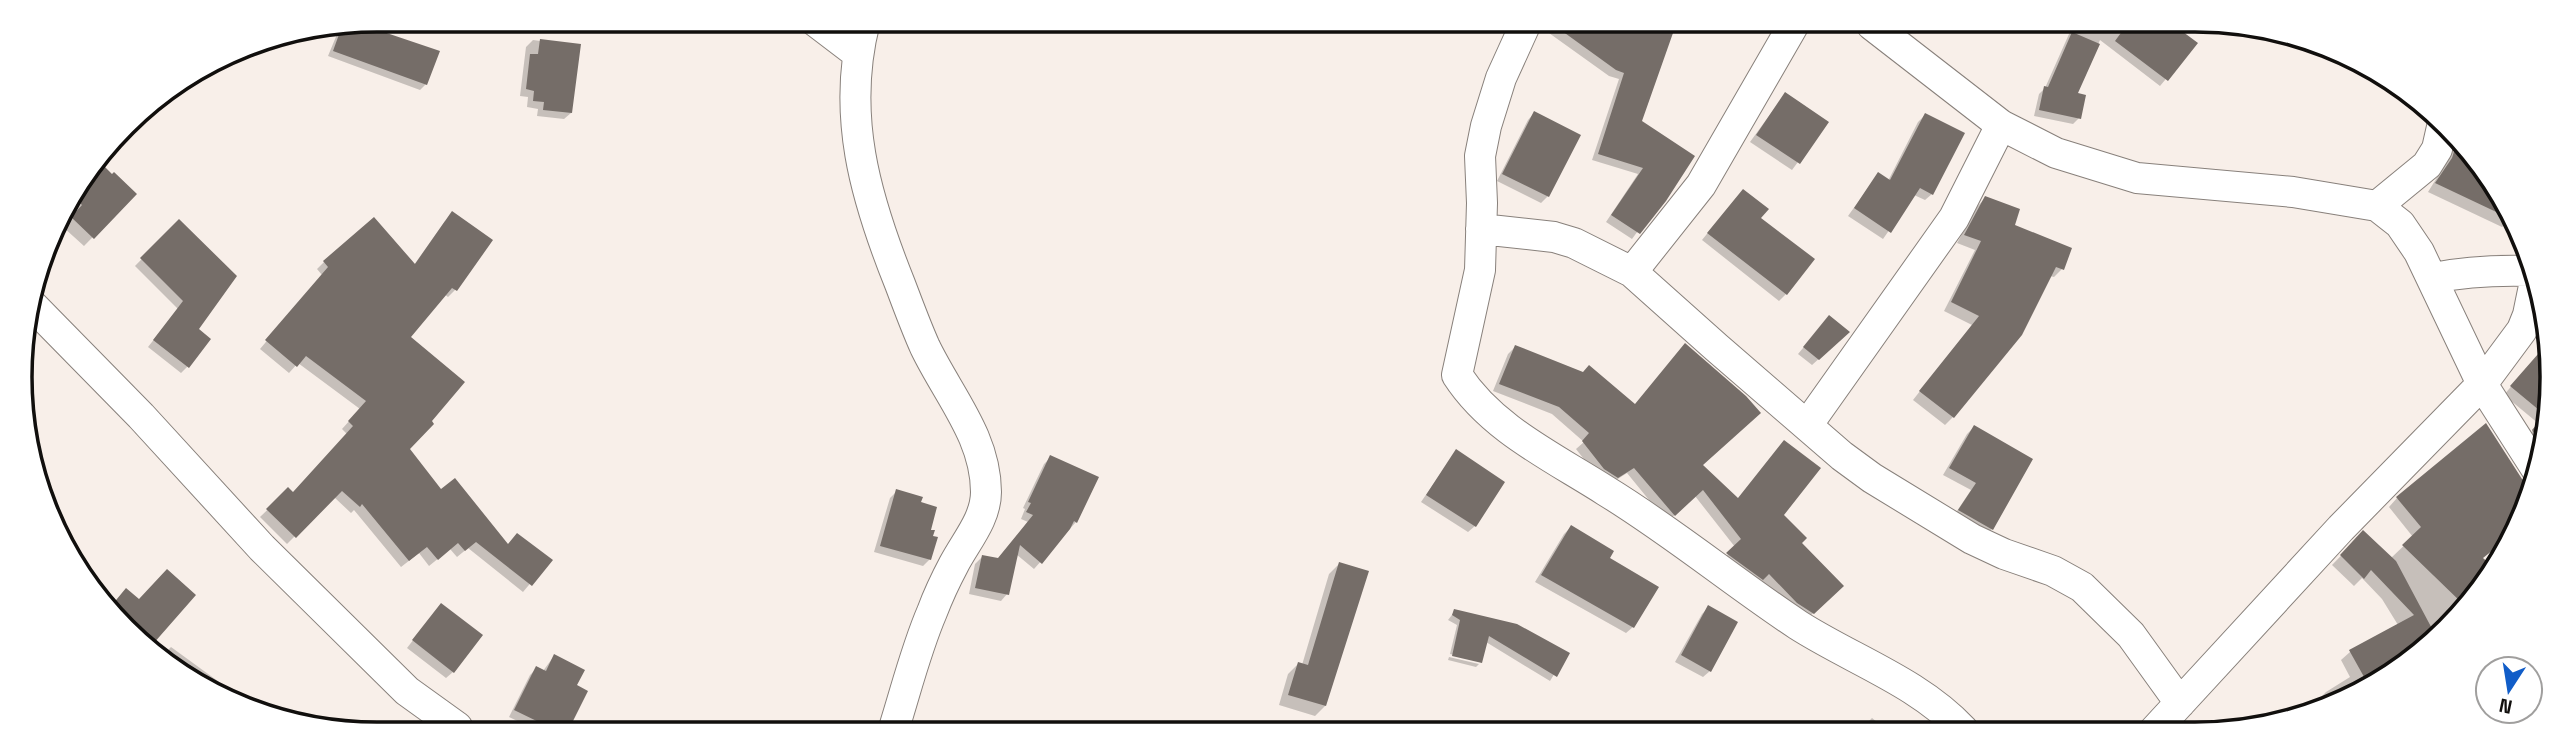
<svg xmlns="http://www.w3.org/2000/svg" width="2572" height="753" font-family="'Space Grotesk',sans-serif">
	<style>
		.shadow { fill: #0003 }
		.building { fill: #756d68 }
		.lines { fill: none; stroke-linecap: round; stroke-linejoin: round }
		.minor-casing { stroke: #88807b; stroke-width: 32 }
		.minor { stroke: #fff; stroke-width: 30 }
		.rim { fill: none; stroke: #110f0d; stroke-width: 3.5 }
	</style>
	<rect width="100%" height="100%" fill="#f8efe9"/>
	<path class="shadow" d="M1545,23l95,1 31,10 -32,88 54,34 -61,83 -26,-17 32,-48 -46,-14 27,-81 -10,-3 -67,-48z
		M354,24l72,60 -6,6 -92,-34 12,-29z
		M2073,25l99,1 23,18 -35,42 -60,-46 -24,55 3,23 -6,6 -39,-8 5,-22 6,-6z
		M533,40l46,6 -8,67 -7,6 -27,-3 1,-7 -11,-2 1,-10 -8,-1 6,-49z
		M1785,94l42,29 -35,47 -42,-28z
		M1534,113l14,83 -7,7 -44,-22 31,-61z
		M1925,115l7,79 -7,6 -11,-5 -31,44 -35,-23 30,-42 10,7 30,-59z
		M2450,136l42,42 18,42 -8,7 -74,-35 18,-29z
		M98,163l37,31 -51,52 -21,-19 11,-12 -9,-9z
		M1736,198l23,20 27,76 -7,7 -77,-61z
		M1985,198l27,28 58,23 -8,20 -8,8 -4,-1 -97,141 -8,8 -32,-25 59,-75 -28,-14 31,-61 -18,-7 20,-36z
		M179,221l17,108 -8,37 -7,7 -33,-26 30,-38 -43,-43z
		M445,221l46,19 -36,50 -7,7 -4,-3 -35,43 -1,112 32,43 67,54 43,14 -27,32 -55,-44 -11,9 -7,-8 -21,17 -10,-13 -18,14 -47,-57 -3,3 -17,-16 -47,47 -27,-27 28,-27 5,5 54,-61 -5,-5 18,-20 -62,-46 -9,10 -29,-24 62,-74 -5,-6 7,-7 90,3z
		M1823,324l18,15 -29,26 -14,-11z
		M1515,347l186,119 36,34 45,15 18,28 42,43 -36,34 -16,-10 -29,-30 -6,6 -34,-25 14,-14 -40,-51 -28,26 -40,-49 -17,11 -13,-8 -21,-27 8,-7 -32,-28 -59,-23 15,-37z
		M2529,365h17v81l-6,15 -14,-23 13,-14 -35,-29z
		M1974,427l18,102 -7,6 -32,-18 18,-27 -28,-15 24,-41z
		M1456,451l19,75 -7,6 -47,-30z
		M1051,457l25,65 -42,47 -18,-15 -9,40 -6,7 -32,-7 6,-30 7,-7 15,3 31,-38 -7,-3 4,-10 -2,-1 21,-44z
		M897,491l22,12 10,28 1,28 -7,7 -49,-14 16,-54z
		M2397,498l96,72 -62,75 -98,61 -11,3 -5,-8 9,-9 24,-15 -9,-17 9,-8 48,-27 -16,-26 -20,-21 -8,8 -22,-21 31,-32 28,25 22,-21 -24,-30z
		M1571,527l36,32 26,68 -7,6 -91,-51 29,-48z
		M1339,564l-14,142 -10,10 -36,-11 9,-31 10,-10 4,1 27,-91z
		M193,595l-43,49 -40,-35 10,-12 19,4z
		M1709,607l1,64 -7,6 -28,-15 27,-48z
		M1455,611l112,42 -17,28 -64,-39 -6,21v-2l-30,-7 7,-29 -9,-5z
		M435,612l18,60 -7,6 -39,-30z
		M171,647l55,40 -6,7 -22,-8 -35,-31z
		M554,656l21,30 11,6 -18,35h-38l-21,-10 21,-42 7,-7 6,3z
		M1449,657l30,7 -3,3 -28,-7z
		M1872,718l15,12h-27z"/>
	<path class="building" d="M357,23l83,28 -13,34 -94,-34 9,-25z
		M1551,23l95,1 27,9 -31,88 53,35 -29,45 -26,33 -29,-19 32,-47 -45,-14 26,-81 -8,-3z
		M2126,26h49l23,17 -30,38 -53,-40z
		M2072,32l28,12 -22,49 8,2 -5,24 -42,-9 5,-24 4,1z
		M540,39l41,5 -9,69 -29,-3 1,-8 -11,-1 1,-10 -8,-2 4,-35h8z
		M1785,92l44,30 -29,42 -44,-29z
		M1534,111l47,24 -32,62 -47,-23z
		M1925,113l40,20 -32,62 -13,-7 -29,45 -37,-25 24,-36 12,8z
		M2457,142l35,36 17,40 -74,-35 17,-25z
		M100,162l12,12 2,-2 23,22 -43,45 -23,-22 11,-12 -9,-9z
		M1743,189l26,20 -8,9 54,41 -28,36 -80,-62z
		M1985,196l35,13 -5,16 57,23 -8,22 -8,-3 -34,68 -68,83 -35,-27 60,-75 -28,-14 30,-61 -17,-6z
		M452,211l41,29 -36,51 -5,-3 -41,49 54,45 -33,39 2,3 -24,25 31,40 14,-11 53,66 9,-11 36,27 -21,26 -56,-44 -11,9 -7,-8 -20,17 -11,-13 -18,14 -47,-57 -2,3 -18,-16 -46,47 -30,-29 22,-22 5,5 60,-66 -5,-5 18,-20 -60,-45 -9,11 -32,-27 63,-73 -5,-6 51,-44 41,47z
		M179,219l58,57 -38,53 12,10 -22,29 -36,-28 30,-39 -43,-43z
		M1829,315l21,17 -31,28 -16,-13z
		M1685,343l61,53 15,17 -58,52 35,33 46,-58 37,28 -37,47 23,23 -5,5 42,43 -30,28 -17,-11 -28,-29 -6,6 -37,-27 15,-14 -38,-49 -28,26 -41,-48 -16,10 -14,-9 -22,-28 7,-8 -30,-26 -60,-23 16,-39 68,27 6,-7 46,39z
		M2546,345v101l-1,3 -13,-19 13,-15 -35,-29z
		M2486,423l36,56 9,7 -18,48 -30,24 11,10 -30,37 -62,-60 19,-18 -25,-30z
		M1974,425l59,34 -40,71 -35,-20 18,-27 -27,-15z
		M1456,449l49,33 -29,45 -50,-32z
		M1050,455l49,22 -22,46 -3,-2 -4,8 -28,35 -22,-19 -11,50 -34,-7 7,-33 16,3 35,-43 -7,-3 5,-9 -3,-1z
		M896,489l27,8 -2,5 16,5 -6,23h4l-2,6 5,1 -7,23 -51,-14z
		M1571,525l43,26 -4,7 49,29 -25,41 -93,-53z
		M2363,530l33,31 41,77 -6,7 -63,39 -19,-34 65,-35 -43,-45 -7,9 -24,-24z
		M1339,562l30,9 -43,135 -38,-11 10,-33 10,3z
		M167,569l29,26 -43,49 -41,-39 14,-17 13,11z
		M441,603l42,32 -29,38 -42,-33z
		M1708,605l30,17 -27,50 -30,-17z
		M1454,609l63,15 53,29 -13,24 -68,-41 -7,27 -30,-7 8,-36 -8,-5z
		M554,654l31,16 -8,15 11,6 -18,36h-21l-35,-17 22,-44 10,5z"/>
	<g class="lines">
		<defs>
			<path id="minor" d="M815,21l42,32
				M865,21c-24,93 0,176 35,263 8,21 16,43 25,63 23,48 61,90 61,145 0,27 -20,49 -32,72 -8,15 -16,32 -22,48 -16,37 -26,78 -38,116
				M1526,23l-25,55 -15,48 -6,30 2,47 -2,67 -23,105c35,54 96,82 149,116 67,41 127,91 192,134 55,35 120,57 165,105
				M1872,25l129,100 55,28 81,25 156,14 84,14 23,18 19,28 63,132 55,86
				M2377,206l50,-41 10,-16 5,-22
				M1481,229l73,8 20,6 58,29 84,75 126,109 30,22 100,61 32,15 49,17 29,16 49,48 49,68
				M1632,272l69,-87 93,-161
				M2434,278c33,-7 63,-8 97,-7
				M33,306l108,110 121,132 145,143 50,36
				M1808,424l146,-206 47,-93
				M2154,731l187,-203 141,-144 40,-54 6,-15 7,-34"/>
		</defs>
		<use href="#minor" class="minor-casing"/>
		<use href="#minor" class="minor"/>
	</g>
	<path d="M0 0H2572V753H0ZM377 32H2195A345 345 0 0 1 2540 377V377A345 345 0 0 1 2195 722H377A345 345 0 0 1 32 377V377A345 345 0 0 1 377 32Z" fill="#fff" fill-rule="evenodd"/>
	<path class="rim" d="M377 32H2195A345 345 0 0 1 2540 377V377A345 345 0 0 1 2195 722H377A345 345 0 0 1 32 377V377A345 345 0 0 1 377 32Z"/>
	<g transform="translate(2509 690) rotate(192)"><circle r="33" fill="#ffffff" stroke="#a09f9e" stroke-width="2"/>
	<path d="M0-5L12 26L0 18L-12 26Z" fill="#115dc8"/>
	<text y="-10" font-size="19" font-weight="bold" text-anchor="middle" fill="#110f0d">N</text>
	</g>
</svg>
